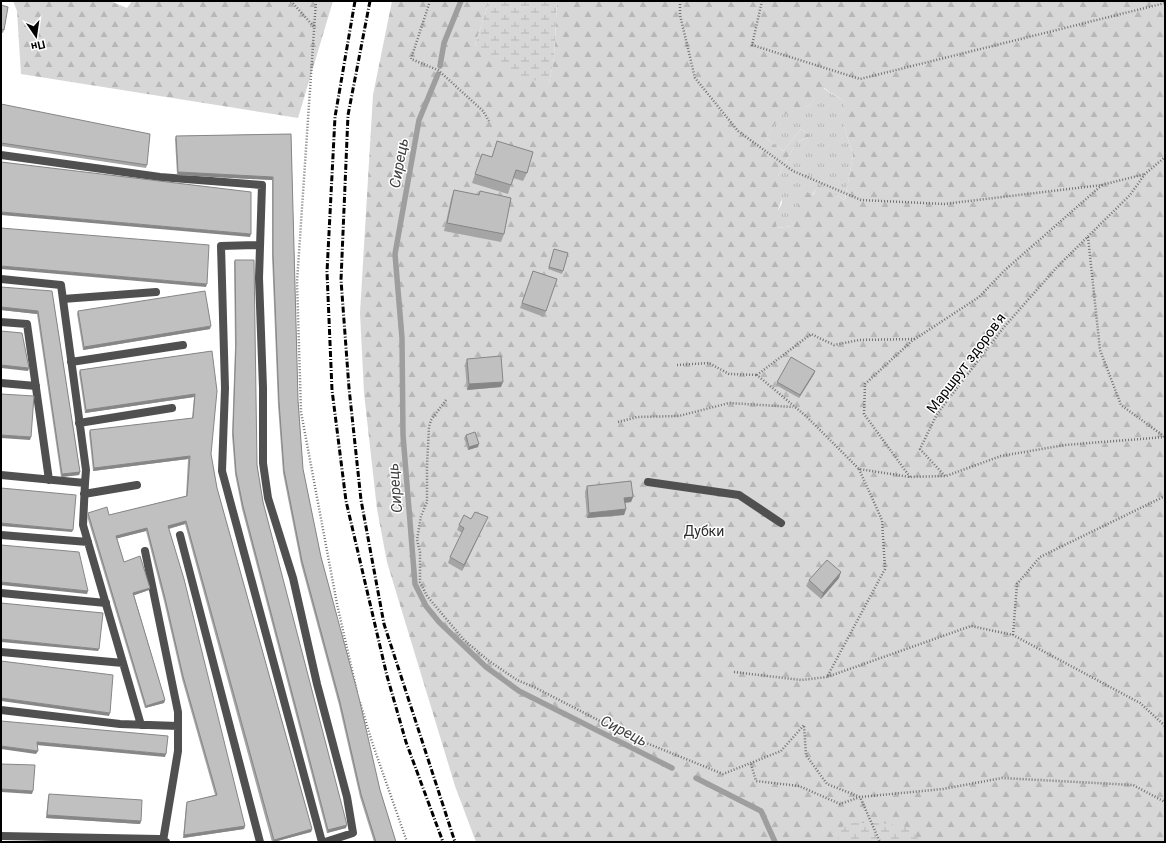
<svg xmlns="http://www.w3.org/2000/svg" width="1166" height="843" font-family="Roboto,sans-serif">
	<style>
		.grass { fill: url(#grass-tufts) }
		.forest { fill: url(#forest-firs); fill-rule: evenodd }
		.wetland { fill: url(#wetland-marsh) }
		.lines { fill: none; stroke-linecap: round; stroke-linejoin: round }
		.stream { stroke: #9e9e9e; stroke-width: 5.5 }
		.path { stroke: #727272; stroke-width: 2.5; stroke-dasharray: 1 2; stroke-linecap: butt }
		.lane { stroke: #505050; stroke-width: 8 }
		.rail { stroke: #000; stroke-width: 3; stroke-dasharray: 6 2 1 2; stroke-linecap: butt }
		.wall { fill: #a5a5a5 }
		.shaded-wall { fill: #868686 }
		.building { fill: #c0c0c0; stroke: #868686 }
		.labels { text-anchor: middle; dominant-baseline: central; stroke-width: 3; stroke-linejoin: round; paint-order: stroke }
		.street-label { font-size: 14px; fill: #000; stroke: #fff }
		.park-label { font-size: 14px; fill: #2e2e2e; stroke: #fff }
		.water-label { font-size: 15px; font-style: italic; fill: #3f3f3f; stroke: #fff }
	</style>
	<defs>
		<pattern id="grass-tufts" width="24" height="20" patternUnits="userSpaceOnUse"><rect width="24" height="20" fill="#d7d7d7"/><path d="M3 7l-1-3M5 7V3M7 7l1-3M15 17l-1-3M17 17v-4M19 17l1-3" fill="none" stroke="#b7b7b7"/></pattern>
		<pattern id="forest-firs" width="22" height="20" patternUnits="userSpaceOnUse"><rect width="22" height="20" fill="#d7d7d7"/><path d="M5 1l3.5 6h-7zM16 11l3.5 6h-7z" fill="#b7b7b7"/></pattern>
		<pattern id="wetland-marsh" width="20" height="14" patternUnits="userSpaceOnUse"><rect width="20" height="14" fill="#d7d7d7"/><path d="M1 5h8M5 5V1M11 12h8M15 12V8" fill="none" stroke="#b7b7b7"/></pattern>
	</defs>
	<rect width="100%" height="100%" fill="#fff"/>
	<path class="grass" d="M823,88l21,13v25l9,29 -8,45 -27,-14 -26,40 -15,2 -2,-12 7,-13 -4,-27 18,-33 15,-7 -10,-7 -18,22 -17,-13 14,-23 29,-9z"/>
	<path class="forest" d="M13,1h97l17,7 5,-7h201l-35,117 -277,-44 -4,-63z
		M392,1h97l-14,44 74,38 5,-25 3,-57h608v841h-689l-21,-56 -68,-224 -10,-53 -13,-116 -4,-80 13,-218zM824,88l20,13v25l9,29 -8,45 -27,-15 -5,10 -14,-7 -1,27 -6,11 -15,2c-4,-22 13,-27 1,-52l18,-33 15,-7 -10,-7 -18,22 -17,-13 14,-22 29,-10z"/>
	<path class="wetland" d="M489,1h68l-3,57 -5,25 -36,-7 -38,-31z
		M845,823h38l24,4 15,15h-83l-1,-7z"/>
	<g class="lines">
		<path class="stream" d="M440,66l4,-23 17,-42
			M438,74l-19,46 -24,134 7,84 1,97 12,149 11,22 13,16 47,45 33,24 153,77
			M696,778l65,33 14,31"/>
		<path class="path" d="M291,1l24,27
			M316,1l-19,281 4,130 36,192 20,88
			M430,1l-19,58 27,11 45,41 6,10
			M680,1v14l15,63 43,53 55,40 68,29 83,4 158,-19 43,-11
			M762,1l-10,44 108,34 305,-76
			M1102,185l-97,85 -26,27 -64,42 -56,1 -25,5 -23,-11 -54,41 50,42 52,52 51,8 36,-1 55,-20 64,-11 100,-8
			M1088,237l12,113 21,55 44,32
			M677,365l32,-2 20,11 28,1
			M446,400l-15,20 -2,7 -2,38v37l-6,14 -4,24 3,12v30l7,14 37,44 25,21 28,19 17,7 95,49 94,38 58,-23 23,-26 2,30 21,29 33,13 20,45
			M618,422l19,-5 42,-1 50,-13 64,4
			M859,469l23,51 3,49 -58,108 144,-51 42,9 127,68 25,23
			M945,476l-25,-27 17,-35 67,-87 54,-61 72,-71 15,-21 20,-17
			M910,477l-46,-63 1,-30 49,-45
			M1013,635l4,-51 23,-27 125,-61
			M734,672l67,8 26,-3
			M360,702l12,40 35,100
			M751,764l5,17 43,5 41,18 20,-7 83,-8 59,-11 131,7 32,17"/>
		<path class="lane" d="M1,155l159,22 102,8 -3,93 4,110v75l5,35 25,80 24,106 30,113 6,36 -28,9
			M260,245l-39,1 4,142 -3,83 100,371
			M1,279l60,6 25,185 -1,13
			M63,299l93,-7
			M1,322l26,2 22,156
			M71,362l112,-17
			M1,383l35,3
			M79,423l93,-15
			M1,475l84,8 -2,42 58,200
			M648,482l91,13 42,28
			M84,494l53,-9
			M1,535l87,7
			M180,535l80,307
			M145,551l33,161v39l-15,90
			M1,593l105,10
			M1,652l122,11
			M1,710l119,14 58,2
			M1,836l158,3 7,3"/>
		<path class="rail" d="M355,1l-20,116 -8,155 5,118 14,111 41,175 19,66 37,100
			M370,1l-22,114 -7,165 8,108 12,112 23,124 71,218"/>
	</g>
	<path class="wall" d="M1,5l3,25 -1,3 -2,-1z
		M1,104l146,61 -1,3 -145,-22z
		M291,134l7,266 5,69 18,88 59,233 16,52h-22l-14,-45 -21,-92 -38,-141 -18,-91 -5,-68 -6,-149v-76l-95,-5 -2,-36 1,-3z
		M497,141l30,32 -4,8 -10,-3 -5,16 -36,-11 10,-29 10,3z
		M454,190l24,5 2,-4 24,43 -3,8 -57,-11 7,-32z
		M554,249l14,4 -6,21 -14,-5z
		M235,260l22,205 6,37 83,326 -19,5 -85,-324 -7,-35 -3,-39 3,-88 -1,-85z
		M533,271l24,8 -13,38 -24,-9z
		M52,291l28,181 -1,3 -18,2 -24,-163 -36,-4z
		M78,311l132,18 -127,21 -6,-36z
		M212,351l-1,103 6,34 95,341 -1,3 -37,10h-2l-87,-318 -16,5 76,297 -1,3 -61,9 3,-33 1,-3 28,-7 -33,-116 -18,-78 -18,-70 -29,7 7,24 26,26 -1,2 -15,5 31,105 -1,3 -19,5 -58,-192 1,-3 21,2 77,-19 2,-37 -95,12 -4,-38 1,-3 102,-12 2,-21 -109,16 -6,-40 1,-3z
		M467,359l34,28 -34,3 -2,-25z
		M815,371l-1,3 -15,24 -23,-13 1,-3z
		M466,435l12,12 -10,3 -4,-12z
		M587,486l46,11 -2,5 -6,1 1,6 -2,6 -37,3 -2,-26z
		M485,523l-23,48 -14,-8 2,-6 12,-24 -5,-3 2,-5z
		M839,578l-18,21 -15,-13 3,-6z
		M49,794l92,27 -1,3 -94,-6 2,-21z"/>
	<path class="shaded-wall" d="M178,172l95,5 -1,3 -95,-5z
		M1,212l250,22 -1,3 -249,-22z
		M1,266l206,18 -1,3 -205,-18z
		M1,307l37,4 -1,3 -36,-4z
		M211,326l-1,3 -127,21 1,-3z
		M1,365l28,3 -1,3 -27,-3z
		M815,371l-1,3 -15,24 1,-3z
		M503,382l-2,5 -34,3 2,-6z
		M195,394l-1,3 -109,16 1,-3z
		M1,435l30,2 -1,3 -29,-2z
		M479,444l-1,3 -10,3 1,-3z
		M190,456l-2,3 -95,12 1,-3z
		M80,472l-1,3 -18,2 1,-3z
		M633,497l-2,5 -9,1 2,-5z
		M626,509l-2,6 -37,3 2,-5z
		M488,517l-3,6 -23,48 2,-6z
		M186,521l-1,3 -18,5 1,-3z
		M1,523l72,7 -1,2 -71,-6z
		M147,528l-1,3 -31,8 1,-3z
		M841,572l-2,6 -18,21 2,-6z
		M1,582l87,9 -1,3 -86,-9z
		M150,588l-1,2 -17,6 1,-3z
		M1,639l98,10 -1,2 -97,-9z
		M1,698l109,15 -1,3 -108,-15z
		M165,700l-1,3 -19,5 1,-2z
		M37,742l129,12 -1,3 -129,-12z
		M1,746l37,5 -2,3 -35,-5z
		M1,789l32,2 -1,3 -31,-2z
		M47,815l94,6 -1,3 -94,-6z
		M347,825l-1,3 -19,5 1,-3z
		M245,826l-1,3 -61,9 1,-3z
		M312,829l-1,3 -38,10 1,-2z"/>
	<path class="building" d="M1,5l7,2 -4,23 -3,-1z
		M1,104l149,30 -3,31 -146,-22z
		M291,134l7,266 5,69 18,88 38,141 21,92 16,52h-20l-15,-48 -21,-92 -38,-141 -18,-91 -5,-68 -6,-149v-76l-95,-5 -2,-36z
		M497,141l36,11 -6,21 -11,-3 -5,15 -36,-11 7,-20 10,3z
		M1,162l250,30v42l-250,-22z
		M454,190l25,5 1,-4 31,7 -7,36 -57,-11z
		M1,228l208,17 -2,39 -206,-18z
		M554,249l14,4 -5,18 -14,-4z
		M235,260h19l3,205 6,37 84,323 -19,5 -85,-324 -7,-34 -3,-40 3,-88z
		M533,271l24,8 -11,32 -24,-8z
		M1,287l51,4 28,181 -18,2 -24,-163 -37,-4z
		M205,291l6,35 -127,21 -6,-36z
		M1,331l21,2 7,35 -28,-3z
		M212,351l5,40 -6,63 6,34 95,341 -38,11 -88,-319 -18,5 16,53 61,247 -61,9 3,-33 30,-7 -34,-119 -18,-78 -18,-70 -31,8 8,26 16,-6 10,32 -17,5 32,107 -19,6 -58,-193 19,-6 2,8 78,-19 3,-40 -96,12 -4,-38 103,-12 2,-24 -109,16 -6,-40z
		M501,356l2,26 -34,2 -2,-25z
		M791,357l24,14 -15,24 -23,-13z
		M1,394l33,2 -3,41 -30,-2z
		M475,432l4,12 -10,3 -3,-12z
		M631,481l2,16 -9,1 2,11 -37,4 -2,-27z
		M1,488l75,7 -3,35 -72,-7z
		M475,512l13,5 -24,48 -14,-8 14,-29 -5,-3 5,-10 7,4z
		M1,545l78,7 9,39 -87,-9z
		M827,560l14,12 -18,21 -14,-13z
		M1,603l102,10 -4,36 -98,-10z
		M1,661l112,14 -3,38 -109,-15z
		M1,721l167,15 -2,18 -129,-12 1,9 -37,-5z
		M1,764l34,1 -2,26 -32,-2z
		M49,794l93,6 -1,21 -94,-6z"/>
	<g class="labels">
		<g class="street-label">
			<text transform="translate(966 363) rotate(-53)">Маршрут здоров'я</text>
		</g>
		<g class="park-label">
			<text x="704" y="531">Дубки</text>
		</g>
		<g class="water-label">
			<text transform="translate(399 163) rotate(-80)">Сирець</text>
			<text transform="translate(395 488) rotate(-95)">Сирець</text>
			<text transform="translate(624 731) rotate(27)">Сирець</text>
		</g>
	</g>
	<rect width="1166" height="843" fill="none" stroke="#000000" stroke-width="4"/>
	<g transform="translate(36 36) rotate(167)" stroke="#ffffff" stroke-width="3" paint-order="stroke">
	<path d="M0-3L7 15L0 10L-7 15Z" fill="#000000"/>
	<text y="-6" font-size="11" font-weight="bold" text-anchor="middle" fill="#000000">Пн</text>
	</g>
</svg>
